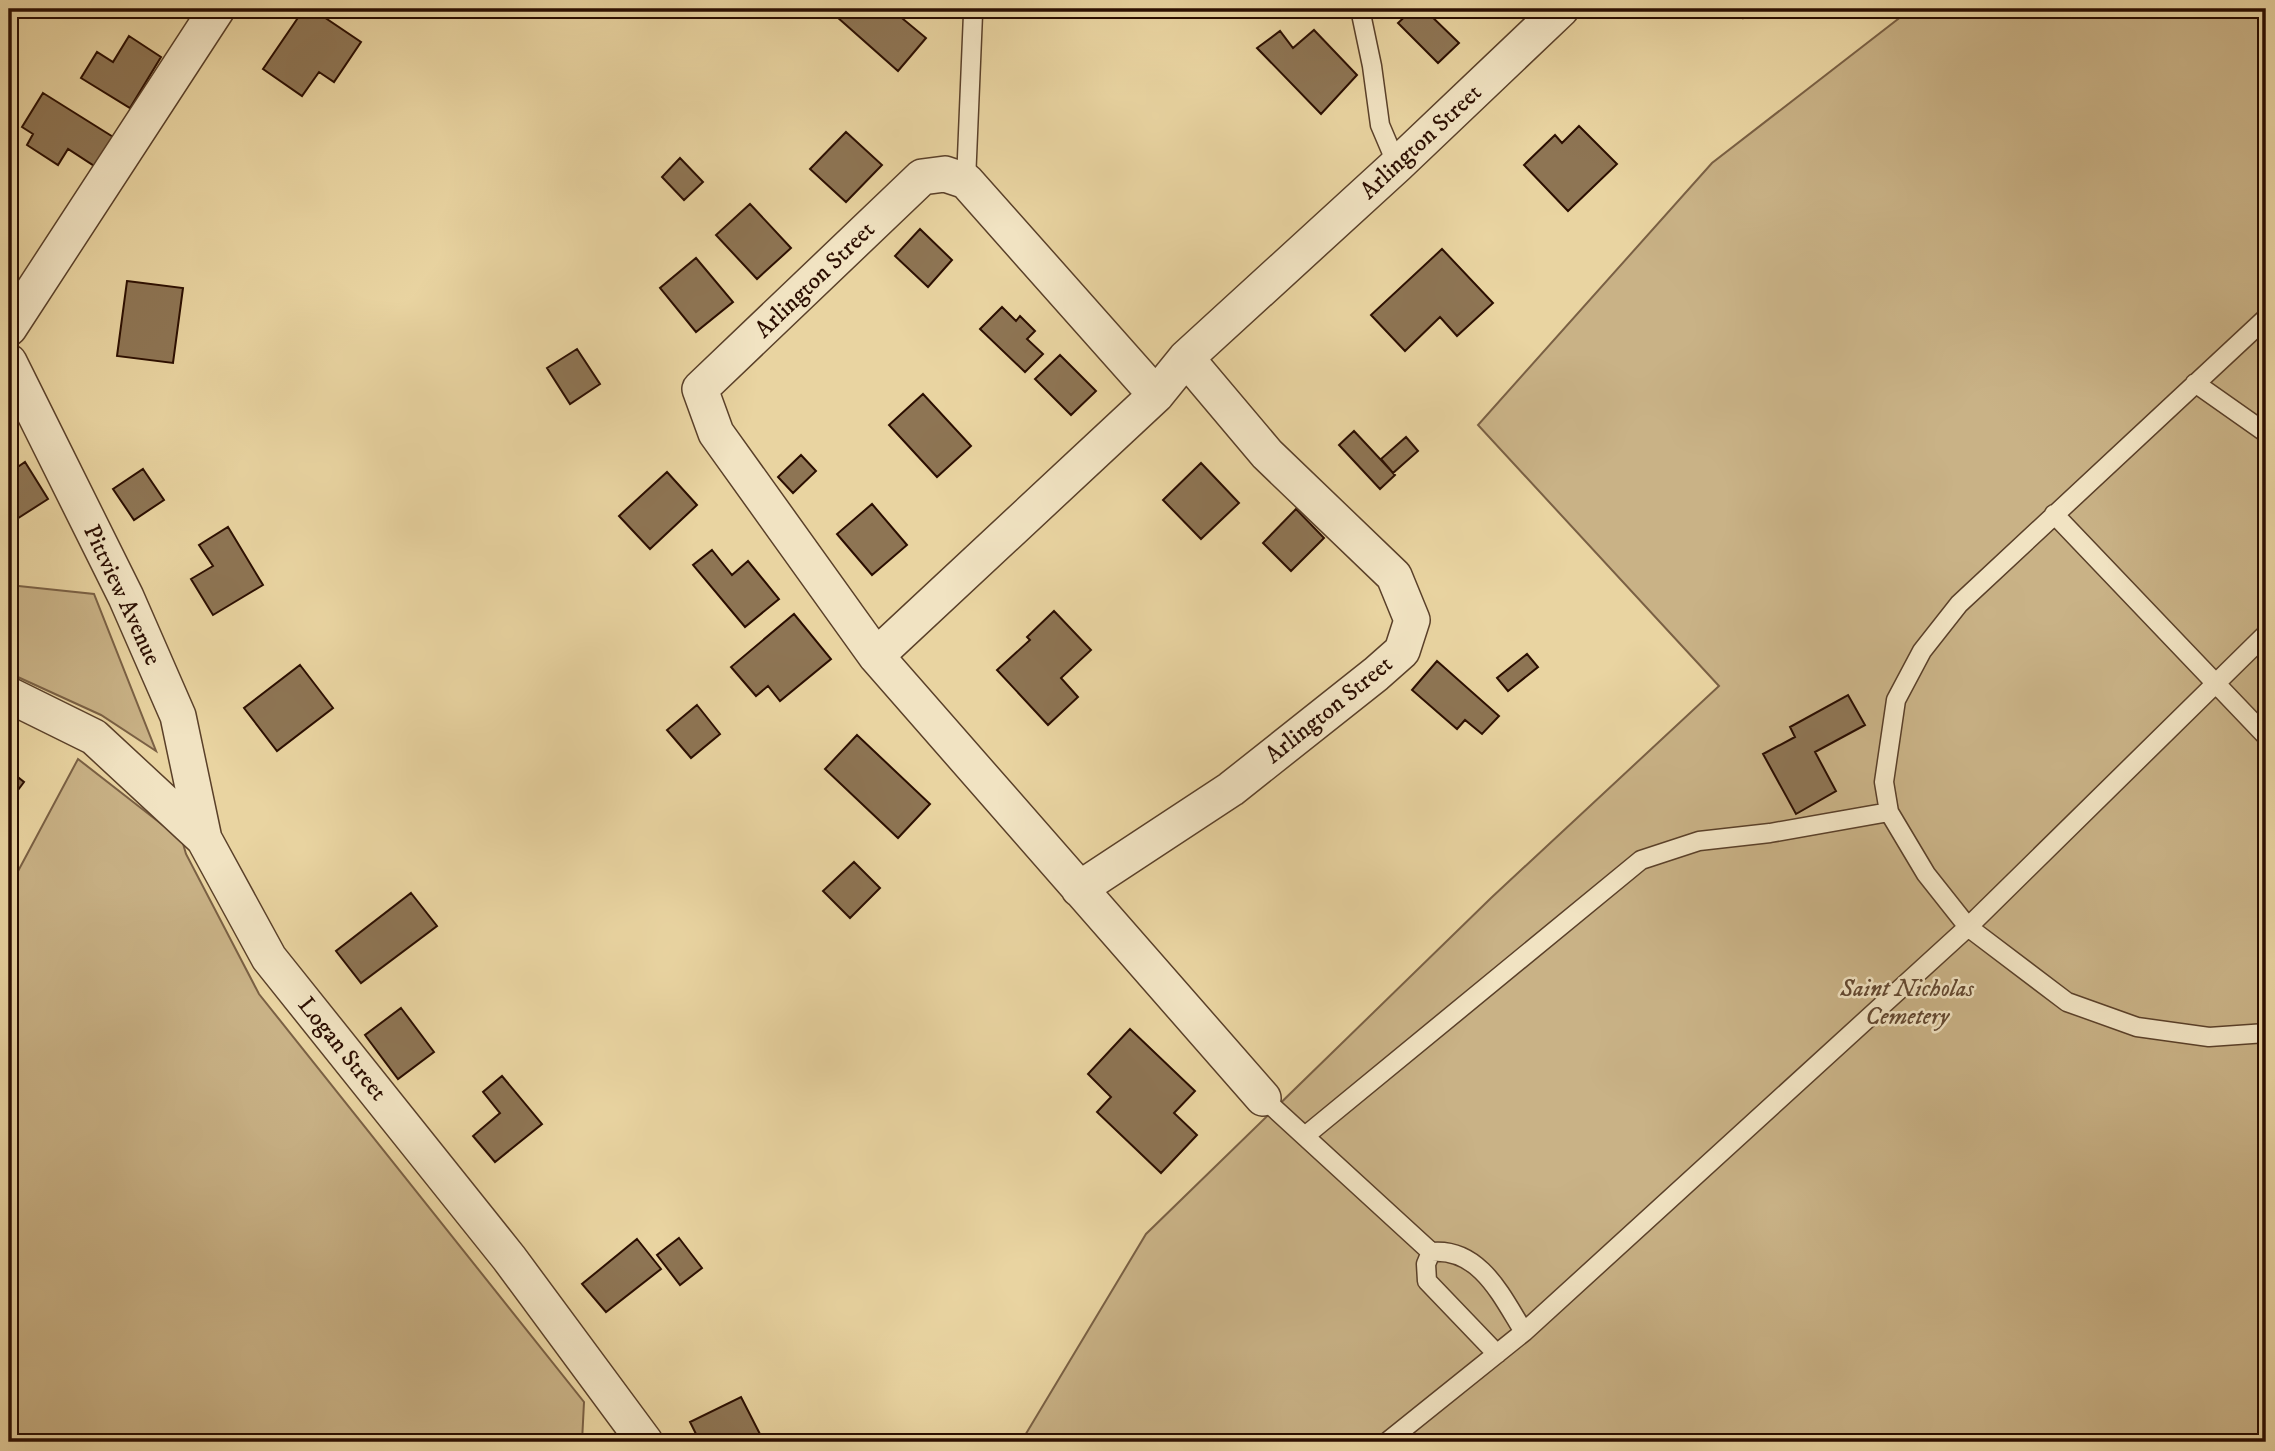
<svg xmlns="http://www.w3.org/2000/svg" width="2275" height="1451" font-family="'IM FELL DW Pica',serif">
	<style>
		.green { fill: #c9b286; stroke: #7a6044; stroke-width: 2 }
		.building { fill: #8e7554; stroke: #2b0e01; stroke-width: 2 }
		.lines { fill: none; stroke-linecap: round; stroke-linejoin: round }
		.lane-casing { stroke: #5a4029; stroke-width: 21 }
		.street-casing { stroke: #5a4029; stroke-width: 38 }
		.lane { stroke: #f1e3c2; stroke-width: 18 }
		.street { stroke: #f1e3c2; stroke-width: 35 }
		.labels { text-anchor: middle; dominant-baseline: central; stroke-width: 5; stroke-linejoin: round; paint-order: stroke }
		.street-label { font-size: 24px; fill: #2b0e01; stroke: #f1e3c2 }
		.park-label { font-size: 24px; font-style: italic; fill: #624730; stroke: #f1e3c2 }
	</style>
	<rect width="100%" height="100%" fill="#e9d4a1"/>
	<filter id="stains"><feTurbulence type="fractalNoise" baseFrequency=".00286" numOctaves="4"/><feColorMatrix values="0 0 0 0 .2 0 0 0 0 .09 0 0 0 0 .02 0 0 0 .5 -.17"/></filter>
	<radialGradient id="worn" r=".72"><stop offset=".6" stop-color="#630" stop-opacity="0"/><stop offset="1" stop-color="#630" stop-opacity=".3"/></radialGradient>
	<path class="green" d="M1911,9h355v1433h-1245l125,-208 345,-336 228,-212 -241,-261 234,-262z
		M9,585l85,9 62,157 -55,-36 -92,-42z
		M78,759l104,81 4,14 73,140 325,408 -2,40h-573v-554z"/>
	<path class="building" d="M304,9h8l49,33 -27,40 -15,-10 -17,24 -39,-27z
		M828,9h63l35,29 -28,33z
		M1413,9h11l35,34 -21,20 -40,-40z
		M1735,9h18l-10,9z
		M1314,30l43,45 -36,39 -64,-66 23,-17 13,17z
		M129,36l32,21 -31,51 -49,-30 16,-26 16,10z
		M43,93l75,47 -19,29 -31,-20 -10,16 -31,-20 6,-11 -11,-7z
		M1579,126l38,38 -49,47 -44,-46 31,-30 7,8z
		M846,132l36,33 -36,37 -36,-33z
		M680,158l23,24 -19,18 -22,-23z
		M750,204l41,44 -34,31 -41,-44z
		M920,229l32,31 -24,27 -33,-31z
		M1442,249l51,54 -36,33 -17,-19 -35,34 -34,-36z
		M696,258l37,44 -37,30 -36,-44z
		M127,281l56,7 -10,75 -56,-7z
		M1002,307l14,14 4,-5 15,15 -8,8 16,15 -18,18 -45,-43z
		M577,349l23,35 -30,20 -23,-36z
		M1060,355l36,36 -25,24 -36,-36z
		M923,394l48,52 -34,31 -48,-52z
		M1354,431l41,44 -15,14 -41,-44z
		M1406,437l12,14 -25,22 -12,-14z
		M801,455l15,16 -23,22 -15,-16z
		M25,462l23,37 -39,25v-51z
		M1201,463l38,40 -38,36 -38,-39z
		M143,469l21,31 -30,20 -21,-31z
		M667,472l30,33 -47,44 -31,-33z
		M872,504l35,41 -35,30 -35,-41z
		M1296,509l28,29 -33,33 -28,-28z
		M228,527l35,58 -50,30 -22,-36 22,-13 -14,-21z
		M712,550l20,25 16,-14 31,38 -34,28 -52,-62z
		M1054,611l37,39 -30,28 17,19 -30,28 -51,-55 33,-30 -3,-3z
		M794,614l37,45 -51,42 -12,-15 -12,10 -25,-29z
		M1527,654l11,13 -30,24 -11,-13z
		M1437,661l62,55 -17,18 -17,-14 -8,9 -45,-39z
		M300,665l33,43 -56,43 -33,-43z
		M1848,695l17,30 -50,27 21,39 -40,23 -33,-60 32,-17 -5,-10z
		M697,705l23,29 -29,24 -24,-28z
		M857,735l73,69 -32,34 -73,-69z
		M9,770l15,12 -15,20z
		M854,862l26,26 -30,30 -27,-27z
		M411,893l26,33 -76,57 -25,-32z
		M401,1008l33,44 -36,27 -33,-44z
		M1130,1029l65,62 -21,22 23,22 -36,38 -64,-61 14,-15 -23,-23z
		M502,1076l40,48 -47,38 -22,-26 27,-23 -17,-21z
		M679,1238l23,30 -22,17 -23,-30z
		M637,1239l24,30 -55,43 -24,-28z
		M741,1397l23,45h-70l5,-2 -9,-18z"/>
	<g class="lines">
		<defs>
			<path id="lane" d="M1360,9l12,57 8,59 17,40
				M966,181l7,-167 -3,-5
				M2266,318l-307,286 -37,47 -26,49 -12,82 5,30 37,62 42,53 99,75 70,25 72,10 57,-4
				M2195,383l71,50
				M2054,514l212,222
				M1263,1098l168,154
				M1305,1136l336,-276 58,-19 71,-8 119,-21
				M1497,1354l-70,-73 -1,-17 5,-12c49,-5 71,45 93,80
				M1387,1442l137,-110 444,-405 298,-293"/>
			<path id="street" d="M9,328l208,-319
				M9,362l117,235 52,119 26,123
				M1156,395l-190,-214 -21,-7 -23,3 -222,212 16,44 160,223 387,442
				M876,656l280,-261 30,-37 211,-193 164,-156
				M9,695l85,42 110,102 65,119 240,300 136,184
				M1079,889l152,-100 145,-115 26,-23 10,-31 -18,-44 -127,-122 -81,-96"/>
		</defs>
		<use href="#lane" class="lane-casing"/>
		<use href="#street" class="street-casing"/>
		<use href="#lane" class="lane"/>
		<use href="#street" class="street"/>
	</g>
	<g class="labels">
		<g class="street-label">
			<text transform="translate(1421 142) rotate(-43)">Arlington Street</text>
			<text transform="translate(815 280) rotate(-44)">Arlington Street</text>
			<text transform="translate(122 595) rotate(65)">Pittview Avenue</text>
			<text transform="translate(1329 710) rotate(-39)">Arlington Street</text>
			<text transform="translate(342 1049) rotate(51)">Logan Street</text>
		</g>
		<g class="park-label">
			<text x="1907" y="989">Saint Nicholas<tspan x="1907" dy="28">Cemetery</tspan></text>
		</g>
	</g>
	<rect width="2275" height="1451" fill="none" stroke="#e9d4a1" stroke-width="35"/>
	<rect x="10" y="10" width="2254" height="1430" fill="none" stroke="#2b0e01" stroke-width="3.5"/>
	<rect x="18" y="18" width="2240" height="1416" fill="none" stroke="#2b0e01" stroke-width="2"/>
	<rect width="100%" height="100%" filter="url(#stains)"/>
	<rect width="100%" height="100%" fill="url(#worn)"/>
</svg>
